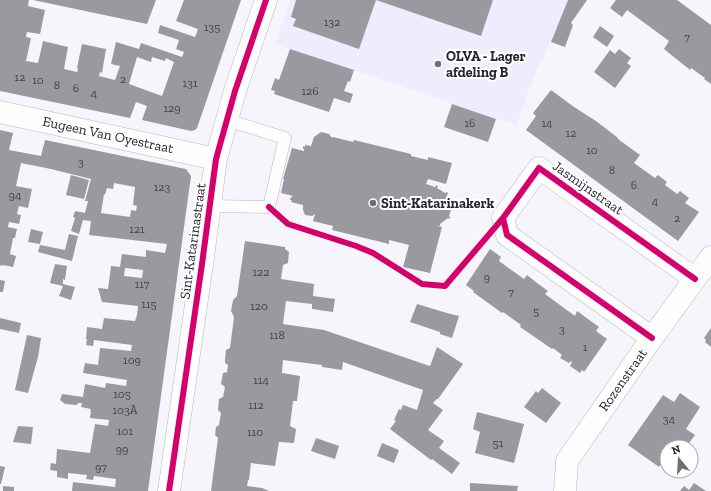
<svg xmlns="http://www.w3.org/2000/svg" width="711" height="491" font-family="'Zilla Slab',serif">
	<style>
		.built { fill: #f0ecfd }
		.building { fill: #9b99a0; fill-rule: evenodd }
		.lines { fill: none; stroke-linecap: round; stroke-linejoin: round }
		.service-casing { stroke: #b9b7be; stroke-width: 13 }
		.minor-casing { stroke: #b9b7be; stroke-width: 23 }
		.service { stroke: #fefefe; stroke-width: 12 }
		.minor { stroke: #fefefe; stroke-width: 22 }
		.cycleway-casing { stroke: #fff; stroke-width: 8 }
		.cycleway { stroke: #d6006c; stroke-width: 6 }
		.poi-dot { fill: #6f6e76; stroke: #fff; stroke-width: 1.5 }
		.labels { text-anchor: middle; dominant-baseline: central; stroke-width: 4; stroke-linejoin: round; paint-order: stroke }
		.number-label { font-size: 12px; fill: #44424a }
		.poi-label { font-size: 14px; font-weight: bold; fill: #27252e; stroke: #fff; text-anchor: start }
		.street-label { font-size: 14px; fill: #27252e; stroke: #fff }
	</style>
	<rect width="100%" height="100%" fill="#f6f5fb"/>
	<path class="built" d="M290,0h278l-24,57 -3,2 -17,43 1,1 -9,22 -241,-81z"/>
	<path class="building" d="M0,0h29l-1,6 17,4 -5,24 -13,-2 -1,5 5,1 -5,23 12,2 5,-22 25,6 -4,22 13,3 1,-4h-1l5,-24 24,5 -4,24 -2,-1 -1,4 16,4 5,-14 -9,-2 5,-22 23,7 2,-6 41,14 2,-5 -8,-3 3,-9 -21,-7 2,-8 35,12 3,-8 -22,-8 8,-21h57l-44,128 -2,2 -4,1 -49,-11 5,-14 -11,-4 -6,16 -130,-27zM137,57l14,5 1,-5 13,4 1,-3 8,4 -12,34 -33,-12z
		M33,0h123l-9,24z
		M296,0h80l-17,49 -66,-23 3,-7 -5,-2z
		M376,0h117l-12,36z
		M568,0h19l-16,23 2,2 -8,22 -14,-5z
		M616,0h61l34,25v59l-7,-5 1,-1 -14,-10 -1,2 -26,-21 5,-8 -42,-31 -5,7 -12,-9z
		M600,26l14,10 -7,11 -14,-10z
		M290,49l64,21 -4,12 -2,-1 -4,10 9,3 -3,9 -16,-5 -5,14 -55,-18 1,-3 -4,-1 4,-12 4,2z
		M619,49l12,9 -4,5 4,3 -16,22 -21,-16 16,-22 5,4z
		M551,90l23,17 22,14 22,17v1l22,16 -6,8 21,15 3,-3 9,7 -2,3 12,9 3,-3 9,7 -4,5 14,9 -21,29 -152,-111 10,-14 -3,-3z
		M452,104l44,15 -8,23 -44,-15z
		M0,130l13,3 -4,17 32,6 4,-16 141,29 5,7 -43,315h-76l1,-9 42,5 1,-8 -22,-3 -1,4 -7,-1 1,-4 -19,-2v6l-11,-2v-6l-7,-1 1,-7 5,1 1,-15 33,4 5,-29 13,2 1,-6 -19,-2 1,-7h-1l1,-2 -10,-2 1,-4h-4l-1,2 -12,-1 -5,-4 2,-6 21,3 2,-13 20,4 1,-5 20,3 1,-6 -44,-7 2,-10 13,2 2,-17 31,3 1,-6 -38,-5 -1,6 -7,-1 1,-6h-1l1,-12 15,2 2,-11 31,3 2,-6 1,-9 -36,-4 -4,-14 10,1 3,-23 9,1 2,-13 24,3v-7l19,3 2,-9 -78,-9 2,-14 -8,-1 -4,14 -8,-3 4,-13 -2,-1 2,-6 10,2 3,-12h-3l6,-22 -40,-10 -30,-6 -5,23 16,3 -4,19 -9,-2 -2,8 4,1 -2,9 -10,-2 -1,5 9,2 -2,9h-2l-3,16 6,2 -3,11 -10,-2 -1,1 -2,-1zM114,183l21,4 -2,18 4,1 -1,5 -5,-1 -1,7 -29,-4 3,-19 1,1 2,-7 6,1zM125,268l18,2 -1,8 -18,-2z
		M321,132l8,2 3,4 1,-1 20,5 1,-2 57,14v2l17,4v-3l24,6 -6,21 -18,-5 -2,5 9,3 2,-2 1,1 -1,2 8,5 2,-1 1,1 -1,2 4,9h2v2h-1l-3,10 1,1v2l-2,-1 -8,6v2h-3l5,1 -12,46 -27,-6 6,-22 -20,-5v4l-57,-14 1,-4 -20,-5 2,-7 -3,2 -7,-1 -2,-5v-5l-12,-3 1,-2h-2l1,-3h1l1,-1 -12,-3 3,-14h-1l9,-31 12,3v-2h-1v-3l2,1v-2l6,1 3,-9z
		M71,175l18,5 -5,19 -18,-4z
		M31,229l12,3 -3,12 -12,-2z
		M69,234l9,2 -6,25 -34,-9 2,-7 25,5z
		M245,241l40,6v2l4,3 -1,11 -5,2 -2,14 33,5 -1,12 22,3 -2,13 -21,-3v-5l-26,-3 -3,23 41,6 106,36 7,-19 26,17 -25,35h-1l-4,4 10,7 -15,20 16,11 -5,7 21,15 -8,11 -20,-15 -1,1 -41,-31 6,-8 -2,-1 5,-11 2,1 2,-5 14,5 6,-20 -80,-28 -1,8 -20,-3v-2l-39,-5 -1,13 18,3 -3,25h-4l-3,25 6,3 -2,14 -15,-1 -4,24 -24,-3 -2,17h-1l-1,6 15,2 7,3h-58l7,-53 -3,-3 1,-8 3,-2 2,-12 -3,-3 1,-11 4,-2 2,-10 -4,-3 2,-11 4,-1 1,-7 -3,-2v-3l1,-10 4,-2 4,-31 -3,-6 2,-11 4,-4z
		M490,249l11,8 -2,4 25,18 3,-4 10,8 11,8 -3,3 30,22 2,-5 22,16 -3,4 11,8 -23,33 -2,-2 -2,3 -10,-7 2,-4 -1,-1 -2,2 -9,-5 2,-3 -9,-7 -1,1 -32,-22 1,-2 -18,-13 -1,1 -29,-21 1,-1 -8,-6z
		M55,264l12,2 -2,14 -2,-1v5l12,3 -4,13 -12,-4 4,-10 -13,-3z
		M0,280l5,1 -2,11h-3z
		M417,304l30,9 12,3 -7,22 -12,-4v-2l-30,-10z
		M0,318l21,5 -2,10 -19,-4z
		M711,328v19l-6,-5 1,-2 -2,-2z
		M27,335l14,3 -3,19 -10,36 -13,-3z
		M542,388l19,15 -15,20 -22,-16 12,-16 2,2z
		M680,393l20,14 -14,22 9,6 -9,12h-2l-7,-5 -4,5h-6v9l-8,11 -31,-22 35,-50 11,7z
		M477,412l47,12 -10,39 -39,-10 5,-21 -7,-3z
		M18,426l15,1 -2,17 -18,-2z
		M316,438l23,8 -4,13 -24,-8z
		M382,443l17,7 -5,13 -17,-7z
		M0,466l5,1 -4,17h-1z
		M470,483l48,3 -1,5h-47z
		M694,483l12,8h-26l4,-5 5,4z
		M3,486l11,1v4h-11z"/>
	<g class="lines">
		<defs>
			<path id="service" d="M210,206l59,1 16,-69 -58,-18"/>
			<path id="minor" d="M0,112l216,47
				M652,338l-145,-103 -4,-17 36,-50 156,111
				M169,491l33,-227 14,-105 19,-68 31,-91
				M565,491l2,-30 85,-123 59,-81"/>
		</defs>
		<use href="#service" class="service-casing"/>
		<use href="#minor" class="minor-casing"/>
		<use href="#service" class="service"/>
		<use href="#minor" class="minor"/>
		<defs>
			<path id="cycleway" d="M269,207l19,17 68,22 17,7 49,31 23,2 58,-68 36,-50 156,111
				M503,218l4,17 145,103
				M169,491l33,-227 14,-105 19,-68 31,-91"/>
		</defs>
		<use href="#cycleway" class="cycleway-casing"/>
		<use href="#cycleway" class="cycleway"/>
	</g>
	<g class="poi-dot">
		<circle cx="438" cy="64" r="4"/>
		<circle cx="373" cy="203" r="4"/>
	</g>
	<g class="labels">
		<g class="number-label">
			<text x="332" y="22">132</text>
			<text x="212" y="27">135</text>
			<text x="687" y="37">7</text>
			<text x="20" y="77">12</text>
			<text x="123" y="79">2</text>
			<text x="38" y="80">10</text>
			<text x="190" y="83">131</text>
			<text x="57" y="85">8</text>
			<text x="76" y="88">6</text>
			<text x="310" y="91">126</text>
			<text x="94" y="93">4</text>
			<text x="172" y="108">129</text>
			<text x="470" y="123">16</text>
			<text x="547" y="123">14</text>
			<text x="571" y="133">12</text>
			<text x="592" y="150">10</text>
			<text x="81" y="162">3</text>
			<text x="612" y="170">8</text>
			<text x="634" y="185">6</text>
			<text x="162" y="187">123</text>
			<text x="15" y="195">94</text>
			<text x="655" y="201">4</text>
			<text x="677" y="218">2</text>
			<text x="137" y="229">121</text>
			<text x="261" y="272">122</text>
			<text x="487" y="277">9</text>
			<text x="142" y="284">117</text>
			<text x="511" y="292">7</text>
			<text x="149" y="304">115</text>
			<text x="259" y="306">120</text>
			<text x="536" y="311">5</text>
			<text x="562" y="329">3</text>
			<text x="277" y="335">118</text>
			<text x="585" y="347">1</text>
			<text x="132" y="360">109</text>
			<text x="261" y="380">114</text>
			<text x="122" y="394">105</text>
			<text x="256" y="405">112</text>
			<text x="125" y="410">103A</text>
			<text x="669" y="419">34</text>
			<text x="125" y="431">101</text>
			<text x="255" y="432">110</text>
			<text x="498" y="443">51</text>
			<text x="122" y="449">99</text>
			<text x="101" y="467">97</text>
		</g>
		<g class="poi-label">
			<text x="446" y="56">OLVA - Lager<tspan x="446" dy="16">afdeling B</tspan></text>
			<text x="381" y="203">Sint-Katarinakerk</text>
		</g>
		<g class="street-label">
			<text transform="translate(108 135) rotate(12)">Eugeen Van Oyestraat</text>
			<text transform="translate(588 188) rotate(35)">Jasmijnstraat</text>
			<text transform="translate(193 241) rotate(-82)">Sint-Katarinastraat</text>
			<text transform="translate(623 380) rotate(-55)">Rozenstraat</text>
		</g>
	</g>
	<g transform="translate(679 459) rotate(342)"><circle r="19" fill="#ffffff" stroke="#a9a8ab"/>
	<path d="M0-3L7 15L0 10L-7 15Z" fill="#6f6e76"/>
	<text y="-6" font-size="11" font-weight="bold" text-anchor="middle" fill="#27252e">N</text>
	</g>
</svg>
